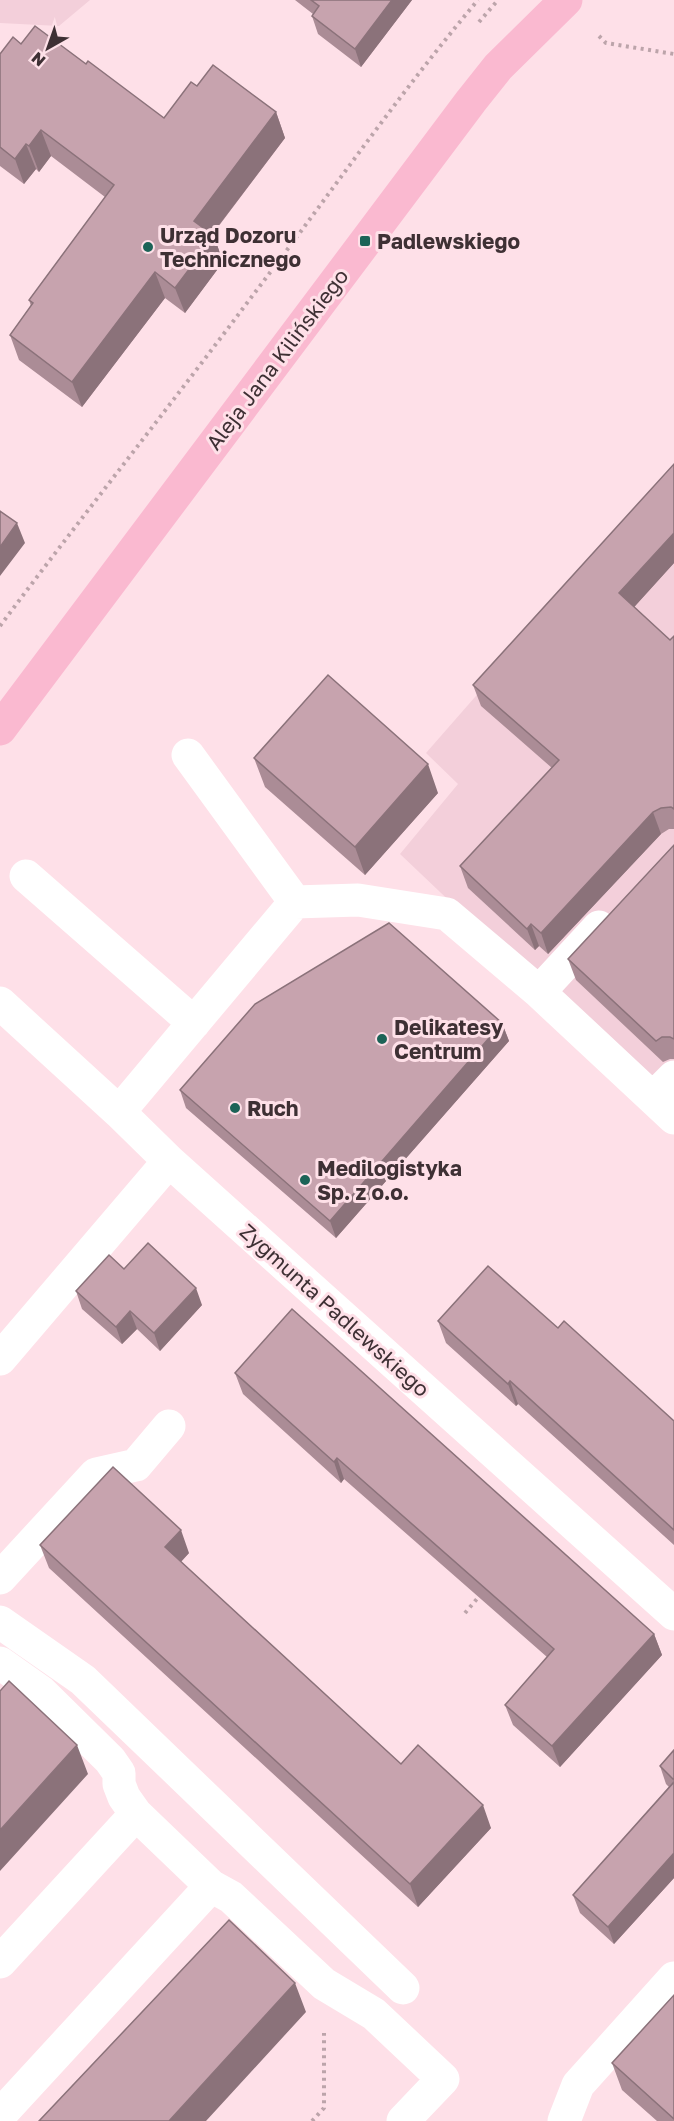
<svg xmlns="http://www.w3.org/2000/svg" width="674" height="2121" font-family="'Golos Text',sans-serif">
	<style>
		.built { fill: #f3cfda }
		.lines { fill: none; stroke-linecap: round; stroke-linejoin: round }
		.path { stroke: #bca4aa; stroke-width: 4; stroke-dasharray: 3 4.5; stroke-linecap: butt }
		.minor { stroke: #fff; stroke-width: 33 }
		.major { stroke: #fab9d0; stroke-width: 33 }
		.wall { fill: #ab8c96 }
		.shaded-wall { fill: #8b727a }
		.building { fill: #c7a3ae; stroke: #8b727a; stroke-width: 1.5 }
		.poi-dot { fill: #1c6357; stroke: #fee0e8; stroke-width: 2 }
		.labels { text-anchor: middle; dominant-baseline: central; stroke-width: 6; stroke-linejoin: round; paint-order: stroke }
		.poi-label { font-size: 21px; font-weight: bold; fill: #3e3034; stroke: #fee0e8; text-anchor: start }
		.street-label { font-size: 21px; fill: #3e3034; stroke: #fee0e8 }
	</style>
	<rect width="100%" height="100%" fill="#fee0e8"/>
	<path class="built" d="M0,0h90l-31,26 -59,-3z
		M674,487v627l-274,-260 58,-70 -32,-31 56,-64z"/>
	<g class="lines">
		<path class="path" d="M479,22l19,-22
			M599,36l7,7 68,11
			M0,626c83,-111 170,-220 253,-331 75,-98 145,-200 225,-295
			M465,1613l17,-20
			M312,2121l12,-13v-75"/>
		<path class="minor" d="M188,755l107,147
			M26,876l168,147
			M539,992l60,-65
			M0,1003l119,109 50,49 505,453
			M653,1098l21,-21
			M119,1112l176,-210 63,-2 89,14 92,78 135,126
			M0,1359l169,-198
			M0,1578l96,-104 40,-9 33,-39
			M0,1622l83,58 320,308
			M0,1663l41,29 69,68 9,13v11l5,13 12,17
			M0,1962l136,-148 75,72 20,11 93,87 50,30 69,65 -40,42
			M0,2115l211,-229
			M564,2121l14,-36 96,-107"/>
		<path class="major" d="M0,729l471,-628 27,-34 68,-67"/>
	</g>
	<path class="wall" d="M295,0h117l-51,67 -43,-33 -6,-18 1,-2z
		M21,44l65,20 78,54 33,-32 79,26 9,26 -73,97 2,1 9,26 -38,51 -20,-15 -83,109 -63,-47 -9,-25 21,-29 -2,-6 76,-103 -54,-41 -12,16 -3,-3 -12,15 -24,-18v-112z
		M674,464v99l-40,44 36,33 4,-4v193h-5l-8,5 -113,120 -9,-8 -4,4 -67,-62 -8,-22 92,-98 -71,-62 -8,-21z
		M254,758l184,35 -73,82 -100,-88z
		M674,845v214h-4l-7,3 -87,-82 -8,-21z
		M502,1023l7,18 -173,197 -150,-130 -6,-18z
		M124,1269l78,36 -42,46 -23,-22 -15,15 -40,-35 -6,-18z
		M438,1321l120,7 116,93v124l-156,-141 -2,2 -70,-63z
		M235,1373l419,261 8,21 -102,112 -47,-42 -8,-20 42,-48 -203,-178 -3,4 -98,-89z
		M40,1545l149,8 -8,9 220,202 90,64 -73,79 -369,-339z
		M674,1750v128l-60,66 -34,-31 -7,-18 96,-108 -3,-3 -6,-18z
		M674,1995v126h-17l-35,-31 -10,-27z"/>
	<path class="shaded-wall" d="M392,0h20l-51,67 -6,-18z
		M276,112l9,26 -82,108 -9,-25z
		M41,130l10,26 -12,16 -10,-26z
		M26,144l10,25 -12,15 -9,-25z
		M214,236l9,26 -38,51 -10,-25z
		M155,272l10,26 -83,109 -10,-25z
		M17,523l8,20 -25,33v-29z
		M674,533v30l-47,52 -8,-22z
		M428,764l10,29 -73,82 -10,-28z
		M653,812l8,22 -113,120 -7,-21z
		M531,924l8,22 -4,4 -8,-21z
		M502,1023l7,18 -173,197 -6,-17z
		M196,1288l6,17 -42,46 -6,-18z
		M130,1311l7,18 -15,15 -6,-17z
		M510,1381l8,23 -2,2 -8,-22z
		M337,1458l7,21 -3,4 -7,-21z
		M181,1530l8,23 -16,17 -8,-23z
		M654,1634l8,21 -102,112 -8,-21z
		M77,1745l11,29 -88,97v-41z
		M483,1805l8,23 -73,79 -8,-23z
		M674,1853v25l-60,66 -6,-17z
		M295,1983l11,29 -100,109h-37z"/>
	<path class="building" d="M311,0h81l-37,49 -43,-33 7,-10z
		M35,26l51,38 2,-3 76,57 27,-36 6,4 16,-21 63,47 -82,109 20,15 -39,52 -20,-16 -83,110 -62,-47 23,-32 -4,-3 85,-115 -73,-55 -12,16 -3,-2 -11,15 -15,-12v-93l13,-17 8,7z
		M674,464v69l-55,60 51,47 4,-4v173l-3,-2 -10,1 -8,4 -112,121 -10,-9 -4,5 -67,-63 99,-106 -86,-75z
		M0,511l17,12 -17,24z
		M328,675l100,89 -73,83 -101,-89z
		M674,845v194l-4,-2h-8l-6,4 -88,-82z
		M389,923l113,100 -172,198 -150,-131 75,-86z
		M148,1243l48,45 -42,45 -24,-22 -14,16 -40,-36 33,-36 15,14z
		M488,1266l70,62 6,-7 110,100v109l-164,-149 -2,3 -70,-63z
		M292,1309l362,325 -102,112 -47,-41 49,-56 -217,-191 -3,4 -99,-89z
		M113,1467l68,63 -16,17 236,217 17,-19 65,60 -73,79 -370,-339z
		M9,1681l68,64 -77,85v-139z
		M674,1750v30l-14,-14z
		M674,1782v71l-66,74 -35,-32z
		M229,1920l66,63 -126,138h-130z
		M674,1995v124l-62,-56z"/>
	<g class="poi-dot">
		<rect x="359" y="235" width="12" height="12" rx="3"/>
		<circle cx="148" cy="247" r="6"/>
		<circle cx="382" cy="1039" r="6"/>
		<circle cx="235" cy="1108" r="6"/>
		<circle cx="305" cy="1180" r="6"/>
	</g>
	<g class="labels">
		<g class="poi-label">
			<text x="160" y="235">Urząd Dozoru<tspan x="160" dy="24">Technicznego</tspan></text>
			<text x="377" y="241">Padlewskiego</text>
			<text x="394" y="1027">Delikatesy<tspan x="394" dy="24">Centrum</tspan></text>
			<text x="247" y="1108">Ruch</text>
			<text x="317" y="1168">Medilogistyka<tspan x="317" dy="24">Sp. z o.o.</tspan></text>
		</g>
		<g class="street-label">
			<text transform="translate(277 359) rotate(-53)">Aleja Jana Kilińskiego</text>
			<text transform="translate(335 1310) rotate(42)">Zygmunta Padlewskiego</text>
		</g>
	</g>
	<g transform="translate(48 48) rotate(220)" stroke="#fee0e8" stroke-width="4.5" paint-order="stroke">
	<path d="M0-4.5L10 22L0 15L-10 22Z" fill="#3e3034"/>
	<text y="-9" font-size="16" font-weight="bold" text-anchor="middle" fill="#3e3034">N</text>
	</g>
</svg>
